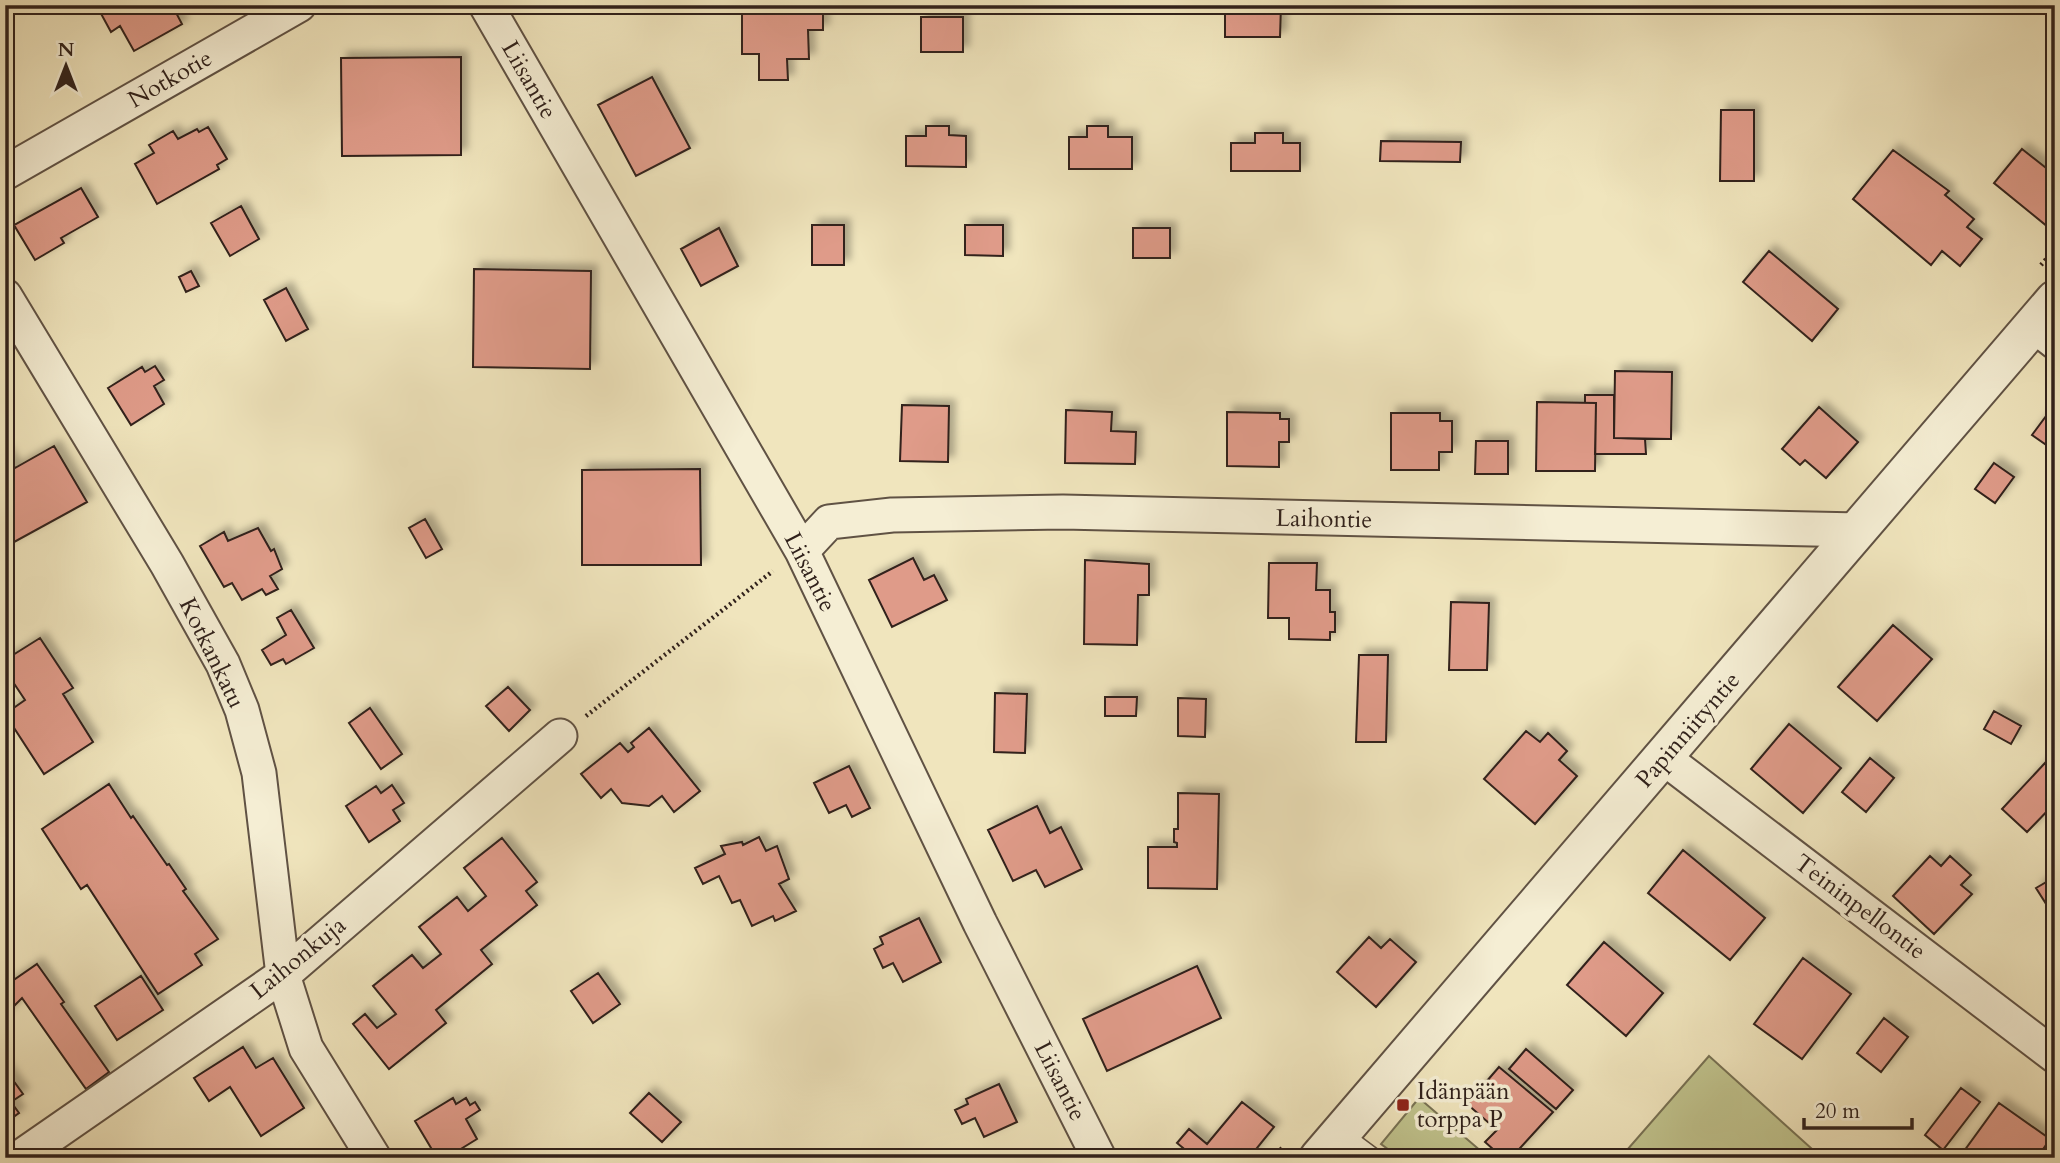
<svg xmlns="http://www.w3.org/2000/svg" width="2060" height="1163" font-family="Cardo,serif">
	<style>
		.green { fill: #c0c38d; stroke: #787254; stroke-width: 2 }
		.building { fill: #df9b89; stroke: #30211b; stroke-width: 2; filter: url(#shadow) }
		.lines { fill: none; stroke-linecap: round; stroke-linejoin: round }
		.service-casing { stroke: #605244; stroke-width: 19 }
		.minor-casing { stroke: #605244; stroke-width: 37 }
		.tertiary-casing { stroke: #605244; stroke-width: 42 }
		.path { stroke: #30211b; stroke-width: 4.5; stroke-dasharray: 2 3.5; stroke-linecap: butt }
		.service { stroke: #f5eed4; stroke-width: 16 }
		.minor { stroke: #f5eed4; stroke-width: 33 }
		.tertiary { stroke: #f5eed4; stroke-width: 38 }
		.poi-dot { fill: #8f2418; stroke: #f5eed4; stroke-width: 2.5 }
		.labels { text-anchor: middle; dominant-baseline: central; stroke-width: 7; stroke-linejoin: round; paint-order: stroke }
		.street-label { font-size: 24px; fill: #30211b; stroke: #f5eed4 }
		.poi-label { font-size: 24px; fill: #30211b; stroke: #f5eed4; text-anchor: start }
	</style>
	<defs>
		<filter id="shadow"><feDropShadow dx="6" dy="-6" stdDeviation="3.5" flood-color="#0004"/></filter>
	</defs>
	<rect width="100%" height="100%" fill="#f0e5bd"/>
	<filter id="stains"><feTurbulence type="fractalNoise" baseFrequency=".00286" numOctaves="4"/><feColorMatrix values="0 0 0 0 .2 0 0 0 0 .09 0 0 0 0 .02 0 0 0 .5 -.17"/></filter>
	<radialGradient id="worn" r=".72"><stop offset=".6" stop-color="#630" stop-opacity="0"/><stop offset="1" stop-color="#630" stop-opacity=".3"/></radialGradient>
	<path class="green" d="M1709,1056l113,102h-202z
		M1419,1098l70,60h-89l-19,-14z"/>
	<path class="building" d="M108,5h64l10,19 -48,27 -14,-25 -9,6 -12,-22z
		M742,5h81v25h-15l1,29h-22l1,21h-29v-26h-17z
		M1225,5h56l-1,32h-55z
		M921,17h42v35h-42z
		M461,57v98l-119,1 -1,-98z
		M652,77l38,71 -54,28 -38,-71z
		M1721,110h33v71h-34z
		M926,126h23v9l17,1v31l-60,-1v-30h20z
		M1087,126h21v11h24v32h-63v-32h18z
		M208,127l19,32 -10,6 2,4 -62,35 -22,-40 19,-11 -5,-8 24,-14 5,8 19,-10 2,3z
		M1255,133h28v10h17v28h-69v-28h24z
		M1381,141l80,1 -1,20 -80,-1z
		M2022,149l33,26v44l-7,8 -54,-44z
		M1893,150l56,41 -4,4 29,24 -7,8 15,12 -22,27 -18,-15 -11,14 -78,-66z
		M81,188l17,29 -37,21 3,5 -29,17 -21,-35z
		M241,206l18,33 -29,17 -19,-33z
		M812,225h32v40h-32z
		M965,225h38v31l-38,-1z
		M719,228l19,38 -37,20 -20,-37z
		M1133,228h37v30h-37z
		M1769,251l69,58 -26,32 -69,-59z
		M474,269l117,2 -1,98 -117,-2z
		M191,271l8,15 -13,6 -7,-15z
		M286,288l22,41 -22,12 -22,-41z
		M155,366l9,14 -10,6 10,18 -33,21 -23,-37 34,-21 3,5z
		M1615,371l57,1 -1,67 -57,-1z
		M1585,395h29v43l31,1 1,15h-51l1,-51h-11z
		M1537,402l59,1 -1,68h-59z
		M2055,404v47l-23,-16z
		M902,405l47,1 -1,56 -48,-1z
		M1819,407l39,35 -32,36 -21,-18 -5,5 -18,-16z
		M1066,410l46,2 -1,19 25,1 -1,32 -70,-1z
		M1227,412l53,1v6h9v23h-10v25l-52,-1z
		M1391,413h49v8h12v31h-13v18h-48z
		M1476,441h32v33h-33z
		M54,446l33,56 -82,45v-95l10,16z
		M1994,463l20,14 -19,26 -20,-14z
		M700,469l1,96h-119v-95z
		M425,519l17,30 -16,9 -17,-30z
		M258,528l13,23 3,-2 8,20 -12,7 8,13 -12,6 -4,-6 -20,11 -10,-17 -8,4 -24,-41 24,-14 4,9z
		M913,558l11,22 10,-5 13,25 -55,27 -23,-47z
		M1085,560l64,4v31h-11l-1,50 -53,-1z
		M1269,563h48l-1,27h14v22h5v20h-5v8l-41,-1v-21h-21z
		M1451,602l38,1 -2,67h-38z
		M291,610l23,38 -28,16 -3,-5 -12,6 -9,-15 24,-15 -9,-17z
		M1893,625l39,34 -55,62 -39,-34z
		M40,638l33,50 -10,6 30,48 -49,32 -39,-60 20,-14 -20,-30v-10z
		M1359,655h29l-2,87h-30z
		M508,687l22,23 -21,21 -23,-25z
		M995,693l32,1 -2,59 -31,-1z
		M1105,697h32l-1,19h-31z
		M1178,698l28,1 -1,38 -27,-1z
		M370,708l32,46 -21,15 -32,-46z
		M1994,711l27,15 -10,18 -27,-15z
		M1789,724l52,44 -38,45 -52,-44z
		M649,728l51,63 -26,21 -12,-16 -13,10 -27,-3 -11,-14 -10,9 -20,-24 39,-31 8,9 6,-5 -3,-4z
		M1526,731l14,11 8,-9 19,18 -8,9 18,16 -42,48 -51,-45z
		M1870,758l24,20 -28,34 -24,-20z
		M2045,763l10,9v31l-28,29 -25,-23z
		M849,766l21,42 -18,9 -6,-12 -17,8 -15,-30z
		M109,784l22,34 2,-2 34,49 2,-1 17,25 -3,2 35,48 -23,15 7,11 -44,29 -71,-109 -6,4 -39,-60z
		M392,785l12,18 -11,7 7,11 -31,21 -23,-36 30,-20 5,7z
		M1178,793l41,1 -2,95 -69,-1v-41h29v-4l-3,-1v-13h4z
		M1037,806l13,27 11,-6 21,42 -37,18 -9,-17 -23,11 -25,-51z
		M759,837l7,14 11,-5 12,33 -10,5 17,27 -21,10 -2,-5 -21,10 -12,-26 -8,3 -13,-27 -16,8 -8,-16 30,-14 -4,-8 21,-4 1,3z
		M502,838l35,44 -11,9 11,14 -56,45 11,14 -56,46 10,13 -57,46 -36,-45 12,-10 12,14 19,-14 -23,-28 39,-31 11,13 18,-14 -22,-27 38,-30 11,14 18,-15 -22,-28z
		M1683,850l82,68 -35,42 -82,-67z
		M1930,856l11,10 9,-10 21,19 -10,10 11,9 -38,40 -41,-38z
		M2055,877v41l-19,-30z
		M919,918l22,44 -38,20 -10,-19 -10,5 -9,-19 9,-5 -3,-7z
		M1369,937l12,11 9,-9 26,23 -40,45 -39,-35z
		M1604,942l59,51 -37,43 -59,-51z
		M1803,958l48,36 -49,65 -48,-35z
		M37,964l27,38 -3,2 48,68 -23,17 -64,-91 -17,17v-29z
		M1197,966l24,52 -114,53 -24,-52z
		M598,973l22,31 -27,19 -22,-32z
		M141,976l22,34 -46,30 -22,-34z
		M1884,1018l24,19 -27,35 -24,-19z
		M243,1047l13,21 17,-10 31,50 -43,28 -31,-49 -21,14 -15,-23z
		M1526,1049l47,41 -17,19 -47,-40z
		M1499,1067l54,45 -42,46h-8l-18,-16 12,-12 -30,-26z
		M5,1069l18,25 -12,8 8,11 -14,10z
		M999,1084l18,38 -33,15 -9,-19 -13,6 -7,-14 13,-6 -2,-5z
		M1961,1088l19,14 -37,48 -18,-15z
		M649,1093l32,29 -19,20 -32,-29z
		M453,1098l3,6 10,-6 4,7 5,-3 5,8 -14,9 11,20 -31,19h-9l-22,-37z
		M1242,1102l32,25 -25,31h-74l8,-10 -6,-5 12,-14 18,15z
		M1999,1103l51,36 -13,19h-78z"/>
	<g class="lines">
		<defs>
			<path id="service" d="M1340,1132l35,26"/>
			<path id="minor" d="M486,5l316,546 178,372 119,235
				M5,173l294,-168
				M5,296l162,268 56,100 19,46 17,63 24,202 23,73 68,110
				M2033,325l22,17
				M802,551l27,-29 63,-7 171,-3 796,18
				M1664,758l391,298
				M19,1158l264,-183 277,-239"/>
			<path id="tertiary" d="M1319,1158l736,-858"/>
		</defs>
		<use href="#service" class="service-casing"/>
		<use href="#minor" class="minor-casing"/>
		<use href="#tertiary" class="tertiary-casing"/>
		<path class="path" d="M2041,265l14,-16
			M586,716l187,-145
			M1274,1158l8,-10"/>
		<use href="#service" class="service"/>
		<use href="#minor" class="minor"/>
		<use href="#tertiary" class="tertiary"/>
	</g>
	<rect class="poi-dot" x="1396" y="1098" width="14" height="14" rx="3.5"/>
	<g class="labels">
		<g class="street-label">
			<text transform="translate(170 79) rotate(-30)">Notkotie</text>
			<text transform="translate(529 80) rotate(60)">Liisantie</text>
			<text transform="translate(1324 519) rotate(1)">Laihontie</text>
			<text transform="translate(810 572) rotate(63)">Liisantie</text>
			<text transform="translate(212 653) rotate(64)">Kotkankatu</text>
			<text transform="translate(1688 730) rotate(-49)">Papinniityntie</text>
			<text transform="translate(1860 907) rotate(37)">Teininpellontie</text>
			<text transform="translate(298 958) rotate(-39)">Laihonkuja</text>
			<text transform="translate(1060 1081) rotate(63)">Liisantie</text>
		</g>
		<g class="poi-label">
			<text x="1417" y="1091">Idänpään<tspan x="1417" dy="28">torppa P</tspan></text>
		</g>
	</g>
	<rect width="2060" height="1163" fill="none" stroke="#f0e5bd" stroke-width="28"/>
	<rect x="7" y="7" width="2046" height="1149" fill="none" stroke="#30211b" stroke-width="3.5"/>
	<rect x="14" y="14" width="2032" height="1135" fill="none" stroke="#30211b" stroke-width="2"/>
	<g transform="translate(66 66)" stroke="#f5eed4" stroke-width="5" paint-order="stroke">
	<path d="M0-5L12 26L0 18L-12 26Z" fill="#30211b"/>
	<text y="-10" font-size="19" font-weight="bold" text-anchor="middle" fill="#30211b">N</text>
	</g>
	<path d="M1804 1118v10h108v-10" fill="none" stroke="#30211b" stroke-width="3.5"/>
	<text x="1815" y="1118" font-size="21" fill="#30211b" stroke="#f5eed4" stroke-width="5" paint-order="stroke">20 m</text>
	<rect width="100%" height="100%" filter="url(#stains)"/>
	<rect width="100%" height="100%" fill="url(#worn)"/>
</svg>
